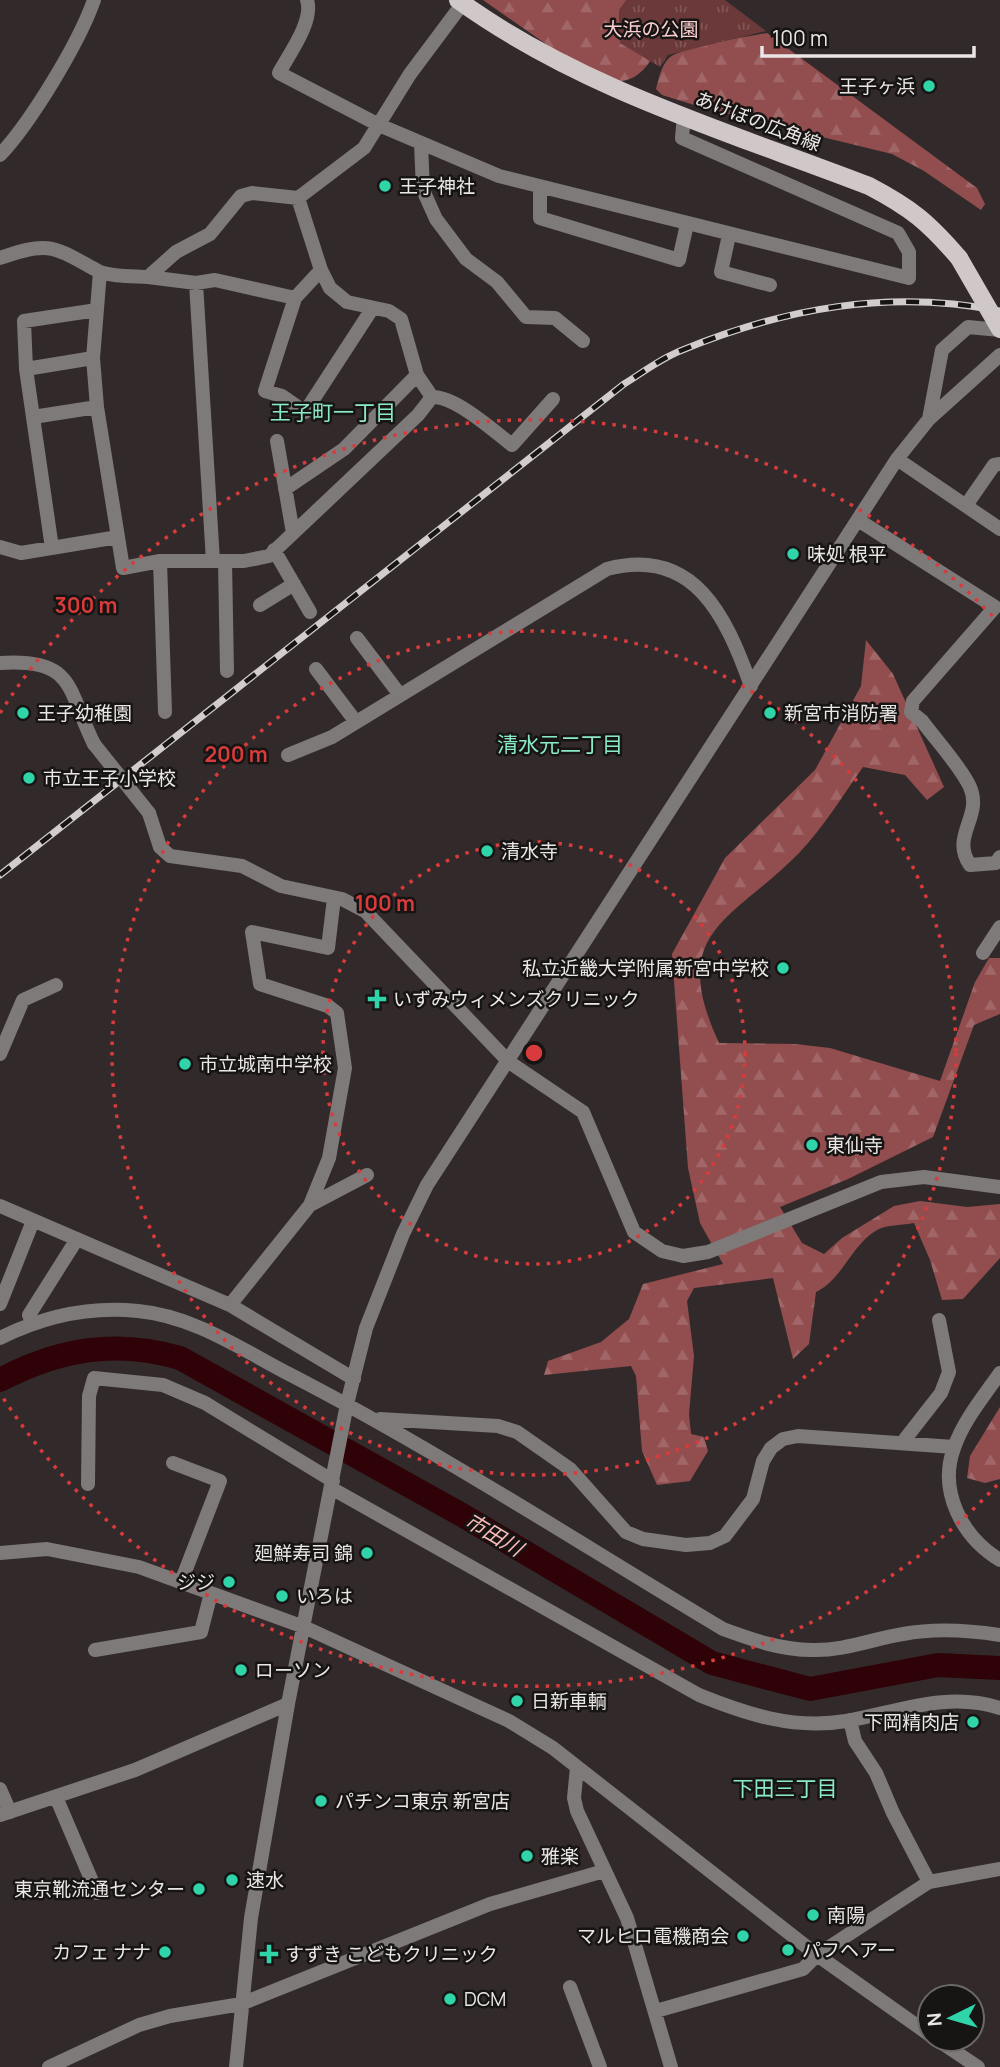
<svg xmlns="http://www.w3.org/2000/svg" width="1000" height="2067" font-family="Manrope,'Noto Sans JP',sans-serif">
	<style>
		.forest { fill: url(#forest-firs) }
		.park { fill: url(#park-tufts) }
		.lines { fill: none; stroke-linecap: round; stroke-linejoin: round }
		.river { stroke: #2f0207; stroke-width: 24 }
		.minor { stroke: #7e7a7a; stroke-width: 14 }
		.major { stroke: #d0c8c8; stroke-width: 18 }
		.rail-casing { stroke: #d2cccc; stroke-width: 7 }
		.rail { stroke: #171414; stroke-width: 4.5; stroke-dasharray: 13; stroke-linecap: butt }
		.minor-bridge { stroke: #7e7a7a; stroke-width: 14 }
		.major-bridge { stroke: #d0c8c8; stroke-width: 18 }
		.ring { fill: none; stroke: #d83b3b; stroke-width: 3.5; stroke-dasharray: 3.5 7 }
		.poi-dot { fill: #30d4a9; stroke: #171414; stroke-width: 2.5 }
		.labels { text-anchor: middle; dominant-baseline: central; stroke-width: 5; stroke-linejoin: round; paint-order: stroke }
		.park-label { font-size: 19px; fill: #fbcfce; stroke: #171414 }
		.poi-label { font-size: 19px; fill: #ebe6e6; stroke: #171414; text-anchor: start }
		.street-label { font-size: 19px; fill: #ebe6e6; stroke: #171414 }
		.neighbourhood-label { font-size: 21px; fill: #8be8c8; stroke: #171414 }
		.water-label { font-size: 21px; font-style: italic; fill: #fabbb9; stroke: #171414 }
		.centre { fill: #d83b3b; stroke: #171414; stroke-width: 3.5 }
		.ring-label { font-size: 21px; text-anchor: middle; font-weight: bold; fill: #d83b3b; stroke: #171414; stroke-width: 5; stroke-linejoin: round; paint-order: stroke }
	</style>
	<defs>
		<pattern id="forest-firs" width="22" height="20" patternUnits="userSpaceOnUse" patternTransform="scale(1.75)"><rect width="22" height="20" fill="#924d4e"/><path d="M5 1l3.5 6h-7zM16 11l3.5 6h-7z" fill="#a16768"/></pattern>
		<pattern id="park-tufts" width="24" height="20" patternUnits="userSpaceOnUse" patternTransform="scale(1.75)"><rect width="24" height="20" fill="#6b3939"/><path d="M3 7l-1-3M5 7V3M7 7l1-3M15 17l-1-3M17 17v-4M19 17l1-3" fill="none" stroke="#805656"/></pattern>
	</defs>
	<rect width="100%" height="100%" fill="#322a2a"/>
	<path class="forest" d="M483,0h164l-13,14 -15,-1 1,21 34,21c-15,26 -31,30 -58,24z
		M767,33l210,155 8,16 -4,6 -57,-39 -32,-17 -188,-46 -42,-13 -6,-6c3,-11 5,-23 13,-31 12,-11 80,-22 98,-25z
		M866,640l27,34 51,113 -17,13 -22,-25 -42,-8c-20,28 -40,61 -64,86 -68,69 -132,77 -80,190l76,1 35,4 110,33 35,-99 14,-24h11v56l-26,11 -41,112 -85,42 -68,28 22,36 22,11 18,-16 52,-32 26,-5 47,6 33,-3v54l-37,41 -21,1 -12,-40 -16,-37c-11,2 -28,2 -37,7 -26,15 -34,49 -61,62l-7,52 -16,15 -20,-81 -79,10 -7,13 7,55 -5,58 2,20 13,3 4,14 -18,30 -33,4 -15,-34 -6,-75 -5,-10 -87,9 4,-14 53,-19 28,-23 14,-35 80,-20 -23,-41 -12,-55 -16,-214 53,-96 90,-88 46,-84z
		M1000,1407v72l-15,4 -18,-5 3,-22z"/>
	<path class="park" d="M626,0h99l41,31 -98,24 -8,12 -40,-24 -1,-33z"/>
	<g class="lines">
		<path class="river" d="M0,1380c59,-31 116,-41 180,-22l282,157 250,148 98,26 128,-24 62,3"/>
		<path class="minor" d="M307,0c7,21 -18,54 -28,73l100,52 120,51 410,102v-26l-11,-19 -216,-95 2,-23
			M421,144l2,46 13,29 30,40 31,23 29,35 29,1 28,23
			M0,155c31,-33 79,-112 94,-155
			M540,187v31l139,42 8,-36
			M298,198l23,72 9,18 17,14 42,9 12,8 16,56 15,22c23,-1 61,33 80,48l41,-46
			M729,235l-8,37 49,13
			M0,258c50,-18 54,-11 98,13 13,6 36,5 50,6l28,-25 34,-18 31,-38 11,-3 46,5 66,-50 46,-74 53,-71
			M321,270l-26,28 -30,93 17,5 23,16 67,-103
			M100,272l-7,86 4,49 26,161 37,-7h84l25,-5 149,-141 14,-18
			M148,277l48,6 19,-3 80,18
			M196,283l17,278
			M26,369l-2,-48 73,-11
			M33,417l64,-10
			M929,419l13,-69 26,-23 32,3
			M277,441l16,92
			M897,459l103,70
			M285,489l59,-40 73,-74
			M967,504l27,-39 6,-1
			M858,520l137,87 -82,94 -2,11 11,9c14,19 39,46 48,66 13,30 -20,49 0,78l26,-2 4,-6
			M0,547l21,6 97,-16
			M52,548l-26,-179 67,-11
			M274,550l36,62
			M160,561l5,151
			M225,561l2,110
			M260,605l34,-21
			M357,638l43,57
			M0,663c76,-5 67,27 94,81
			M316,669l40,53
			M288,755l44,-18 275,-168c87,-23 119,47 144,117
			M149,813l11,34 10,9 72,10 39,20 61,13 23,12 144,151 74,50 51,120 28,19 21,5 25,-4 173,-70 43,-5 76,10
			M983,953l17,-26
			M0,1054l23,-54 33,-15
			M310,1205l57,-30
			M0,1206l230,99 124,74
			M0,1304l33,-83
			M230,1305l80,-100 19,-47 16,-90 -8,-55 -9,-7 -68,-22 -8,-52 76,16 6,-50
			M32,1323l-3,-8 48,-76
			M0,1338c44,-22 89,-32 138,-27 55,5 103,38 151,63 149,77 290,169 434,255 30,11 58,21 89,21 32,1 60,-11 91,-16 32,-6 65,-4 97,1
			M1000,1373c-16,23 -37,48 -46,75 -16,43 8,89 46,112
			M380,1419l118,7 19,6 53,37 56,63 17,7 43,6 24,-2 15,-7 28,-37 10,-38 8,-13 12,-9 15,-3 156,11
			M902,1443l39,-50 8,-21 -10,-52
			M173,1463l47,18 -39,101
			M88,1484l1,-88 5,-18 69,7 42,18 128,78
			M331,1488l368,207c47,19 95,35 147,26 52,-9 101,-30 154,-13
			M0,1553l47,-4 92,18 165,60 205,94 44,27 264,207 113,80
			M95,1650l106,-18 10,-39
			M850,1720l5,21 21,32 17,40 36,69
			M577,1767l-3,31 3,13 50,107 44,149
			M0,1789l10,23
			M56,1797l41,96
			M0,1815l135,-45 153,-66
			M570,1987l30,80
			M656,2011l147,-42 14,-14 112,-73 71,-13
			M936,2039l42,28
			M49,2067l90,-42 31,-9 71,-12 249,-100 114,-33
			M236,2067l15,-149 37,-214 59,-300 19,-76 37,-94 24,-49 470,-726 32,-40 71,-64"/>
		<path class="major" d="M458,0c123,89 271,132 411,186 42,22 59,36 90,72"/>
		<defs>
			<path id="rail" d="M0,875l624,-491c18,-11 36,-25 56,-33 104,-43 209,-62 320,-40"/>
		</defs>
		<use href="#rail" class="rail-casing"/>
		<use href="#rail" class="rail"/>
		<path class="minor-bridge" d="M94,744l55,69"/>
		<path class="major-bridge" d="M959,258l41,71"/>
	</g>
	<g class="ring">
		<circle cx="534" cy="1053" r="211"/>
		<circle cx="534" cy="1053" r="422"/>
		<path d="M997 1485A633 633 0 0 1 0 1393M0 713A633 633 0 0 1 997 621"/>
	</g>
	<g class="poi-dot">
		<circle cx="929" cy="86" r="7"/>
		<circle cx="385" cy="186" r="7"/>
		<circle cx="793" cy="554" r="7"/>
		<circle cx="23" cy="713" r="7"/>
		<circle cx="770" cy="713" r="7"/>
		<circle cx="29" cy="778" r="7"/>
		<circle cx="487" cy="851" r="7"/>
		<circle cx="783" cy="968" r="7"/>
		<path d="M373.5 988.5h7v7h7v7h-7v7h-7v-7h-7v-7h7z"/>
		<circle cx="185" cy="1064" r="7"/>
		<circle cx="812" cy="1145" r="7"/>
		<circle cx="367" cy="1553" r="7"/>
		<circle cx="229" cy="1582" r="7"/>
		<circle cx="282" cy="1596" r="7"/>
		<circle cx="241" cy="1670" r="7"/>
		<circle cx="517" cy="1701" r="7"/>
		<circle cx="973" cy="1722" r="7"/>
		<circle cx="321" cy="1801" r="7"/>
		<circle cx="527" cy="1856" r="7"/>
		<circle cx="232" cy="1880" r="7"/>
		<circle cx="199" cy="1889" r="7"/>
		<circle cx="813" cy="1915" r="7"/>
		<circle cx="743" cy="1936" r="7"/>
		<circle cx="788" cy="1950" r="7"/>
		<circle cx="165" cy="1952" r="7"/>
		<path d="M265.5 1943.5h7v7h7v7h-7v7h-7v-7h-7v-7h7z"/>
		<circle cx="450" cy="1999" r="7"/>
	</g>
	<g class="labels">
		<g class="park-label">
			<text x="651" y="29">大浜の公園</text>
		</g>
		<g class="poi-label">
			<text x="915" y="86" text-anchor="end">王子ヶ浜</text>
			<text x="399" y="186">王子神社</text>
			<text x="807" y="554">味処 根平</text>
			<text x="37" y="713">王子幼稚園</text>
			<text x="784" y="713">新宮市消防署</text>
			<text x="43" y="778">市立王子小学校</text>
			<text x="501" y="851">清水寺</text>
			<text x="769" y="968" text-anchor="end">私立近畿大学附属新宮中学校</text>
			<text x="393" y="999">いずみウィメンズクリニック</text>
			<text x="199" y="1064">市立城南中学校</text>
			<text x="826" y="1145">東仙寺</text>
			<text x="353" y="1553" text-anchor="end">廻鮮寿司 錦</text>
			<text x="215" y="1582" text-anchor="end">ジジ</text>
			<text x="296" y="1596">いろは</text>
			<text x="255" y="1670">ローソン</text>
			<text x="531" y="1701">日新車輌</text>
			<text x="959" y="1722" text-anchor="end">下岡精肉店</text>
			<text x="335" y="1801">パチンコ東京 新宮店</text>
			<text x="541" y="1856">雅楽</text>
			<text x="246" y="1880">速水</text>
			<text x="185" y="1889" text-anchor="end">東京靴流通センター</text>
			<text x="827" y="1915">南陽</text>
			<text x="729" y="1936" text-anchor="end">マルヒロ電機商会</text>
			<text x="802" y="1950">パフヘアー</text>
			<text x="151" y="1952" text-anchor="end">カフェ ナナ</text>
			<text x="285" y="1954">すずき こどもクリニック</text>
			<text x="464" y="1999">DCM</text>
		</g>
		<g class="street-label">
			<text transform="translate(758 121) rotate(21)">あけぼの広角線</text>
		</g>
		<g class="neighbourhood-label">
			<text x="333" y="412">王子町一丁目</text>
			<text x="560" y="744">清水元二丁目</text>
			<text x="785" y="1788">下田三丁目</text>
		</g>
		<g class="water-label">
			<text transform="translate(494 1534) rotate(31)">市田川</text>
		</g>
	</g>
	<circle cx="534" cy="1053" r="10" class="centre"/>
	<g class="ring-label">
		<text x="86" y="613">300 m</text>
		<text x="236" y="762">200 m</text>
		<text x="385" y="911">100 m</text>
	</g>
	<g transform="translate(951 2018) rotate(265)"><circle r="33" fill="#171414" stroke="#6c6868" stroke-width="2"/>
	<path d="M0-5L12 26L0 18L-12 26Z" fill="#30d4a9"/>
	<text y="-10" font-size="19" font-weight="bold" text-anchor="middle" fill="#ebe6e6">N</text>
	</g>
	<path d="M762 46v10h212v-10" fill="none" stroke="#ebe6e6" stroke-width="3.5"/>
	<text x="772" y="46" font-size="21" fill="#ebe6e6" stroke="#171414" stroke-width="5" paint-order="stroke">100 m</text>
</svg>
